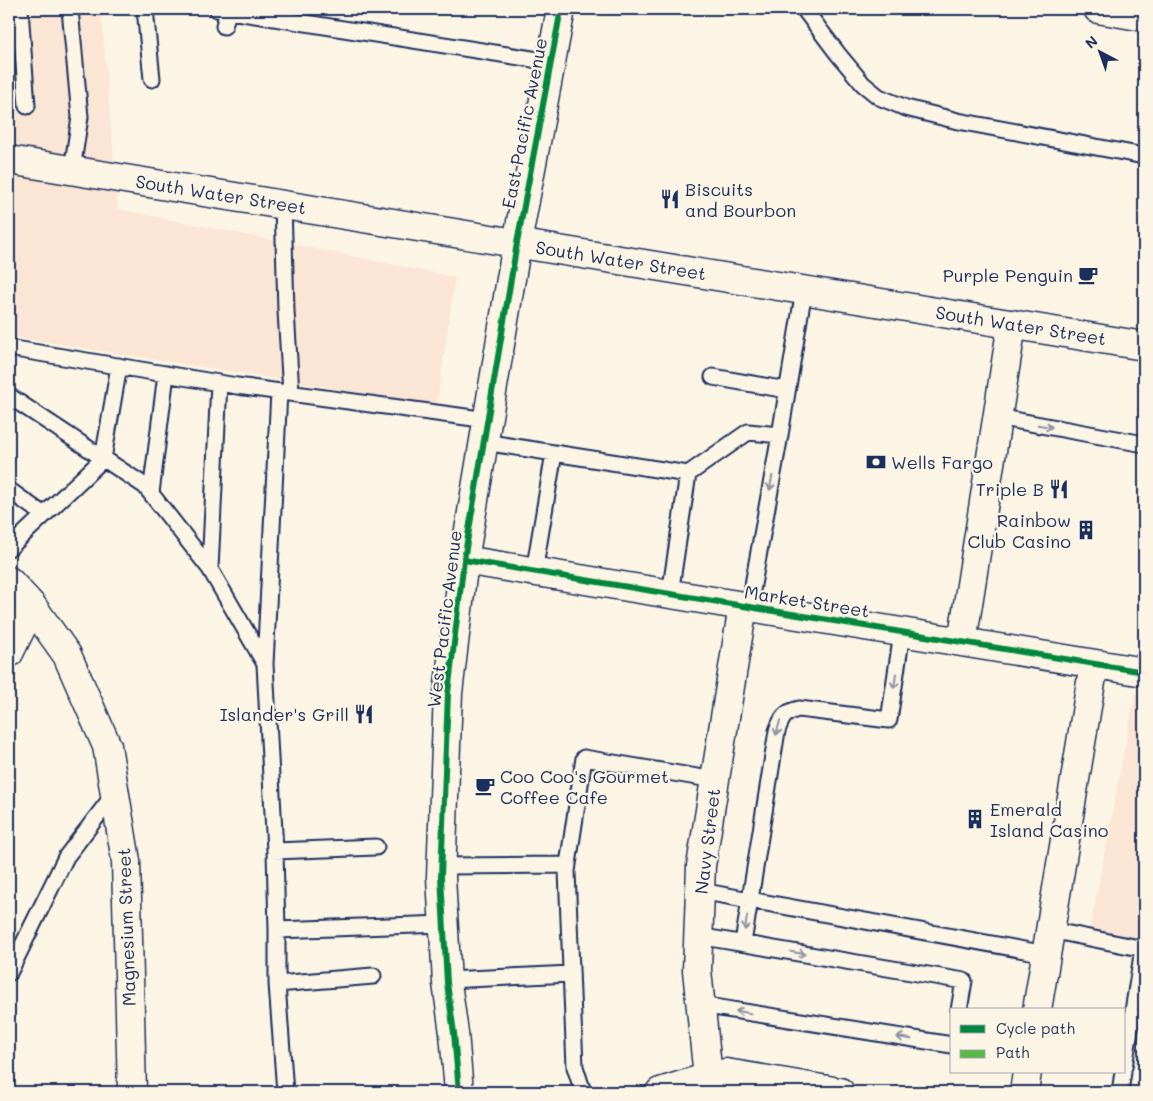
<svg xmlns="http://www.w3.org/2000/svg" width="1153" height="1101" font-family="Mali,sans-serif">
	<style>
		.built { fill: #fbe5d4 }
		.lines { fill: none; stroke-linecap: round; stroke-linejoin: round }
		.lane-casing { stroke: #1b2f5e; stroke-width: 19 }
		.street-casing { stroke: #1b2f5e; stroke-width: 31 }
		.secondary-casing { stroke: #1b2f5e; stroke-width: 31 }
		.lane { stroke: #fcf5e5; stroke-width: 15 }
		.street { stroke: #fcf5e5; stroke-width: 28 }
		.secondary { stroke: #fcf5e5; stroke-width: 28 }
		.quiet { stroke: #58b947; stroke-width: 5; stroke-dasharray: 10 5; stroke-linecap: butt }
		.cycleway-casing { stroke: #fcf5e5; stroke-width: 9 }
		.cycleway { stroke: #00873e; stroke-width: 6 }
		.oneway { stroke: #8c92a2 }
		.labels { text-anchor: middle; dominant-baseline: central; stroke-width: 4.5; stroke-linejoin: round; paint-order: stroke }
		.street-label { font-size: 18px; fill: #1b2f5e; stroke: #fcf5e5 }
		.poi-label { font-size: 18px; fill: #1b2f5e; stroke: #fcf5e5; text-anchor: start }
	</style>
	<rect width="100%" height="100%" fill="#fcf5e5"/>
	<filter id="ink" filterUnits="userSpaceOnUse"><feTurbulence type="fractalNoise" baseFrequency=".02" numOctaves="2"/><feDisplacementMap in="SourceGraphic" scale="10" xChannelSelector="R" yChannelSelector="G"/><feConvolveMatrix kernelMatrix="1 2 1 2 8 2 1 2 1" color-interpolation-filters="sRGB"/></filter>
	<g filter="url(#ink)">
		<path class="built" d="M9,9h92l17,200 337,68 -18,128 -428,-69z
			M1135,694l9,2v247l-55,-9z"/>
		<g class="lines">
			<defs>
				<path id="lane" d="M20,9l7,97
					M70,9l10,108 -8,53
					M145,9l7,70
					M217,9l334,53
					M804,9l34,45 25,30 16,13 27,11 52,13 186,35
					M224,26l4,-15
					M283,204l3,107 5,82
					M9,348l228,38 251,34
					M713,377l74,13
					M9,396l136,90 65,83 55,95 14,-272
					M997,417l147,27
					M484,442l204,32
					M9,490l35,25 -35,33
					M151,493l15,-119
					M44,515l59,-56 16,-93
					M210,569l9,-186
					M534,572l20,-119
					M670,594l18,-120 60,-42 32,3 24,-145
					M749,607l31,-172
					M265,664l10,187 2,79v54l8,108
					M275,851l101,-4
					M441,866l127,-1
					M700,891l346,63
					M277,930l167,-6
					M1050,930l94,19
					M698,936l266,45 -5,29
					M743,943l34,-212c5,-14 8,-19 22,-22l90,11 13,-87
					M9,973l57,-116 49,-64
					M447,980l124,-6
					M277,984l96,-8
					M701,1005l251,40
					M1124,1067l19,-118
					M583,1092l-8,-25 -8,-196 17,-113 131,22
					M1120,1092l3,-20"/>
				<path id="street" d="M1098,9l46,8
					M517,243l44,-234
					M464,560l680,112
					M9,581l23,25 35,49 40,91 19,115 6,231
					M962,642l50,-318
					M9,653l23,-47
					M1037,1010l57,-346
					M708,1077l-11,-107 4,-104 42,-260
					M660,1092l48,-15 18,-4 114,19
					M1024,1092l3,-20"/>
				<path id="secondary" d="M9,160l1135,186
					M459,1092l-5,-59 -7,-50 -6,-106 7,-184 16,-133 53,-317"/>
			</defs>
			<use href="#lane" class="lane-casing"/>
			<use href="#street" class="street-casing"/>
			<use href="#secondary" class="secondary-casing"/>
			<use href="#lane" class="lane"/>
			<use href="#street" class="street"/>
			<use href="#secondary" class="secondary"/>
			<path class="quiet" d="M1142,345l2,-16"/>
			<defs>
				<path id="cycleway" d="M464,560l680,112
					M459,1092l-5,-59 -7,-50 -6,-106 7,-184 16,-133 53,-317 44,-234"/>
			</defs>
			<use href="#cycleway" class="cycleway-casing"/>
			<use href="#cycleway" class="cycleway"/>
		</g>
		<defs><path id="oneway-shaft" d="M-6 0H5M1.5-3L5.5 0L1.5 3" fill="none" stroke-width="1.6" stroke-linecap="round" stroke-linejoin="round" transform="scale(1.25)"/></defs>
		<g class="oneway">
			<use href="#oneway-shaft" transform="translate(1045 426) rotate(10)"/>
			<use href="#oneway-shaft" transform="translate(771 483) rotate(100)"/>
			<use href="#oneway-shaft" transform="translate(895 681) rotate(98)"/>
			<use href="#oneway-shaft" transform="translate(778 728) rotate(106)"/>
			<use href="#oneway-shaft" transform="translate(746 923) rotate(99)"/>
			<use href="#oneway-shaft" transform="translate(798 953) rotate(10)"/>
			<use href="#oneway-shaft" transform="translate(743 1012) rotate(-171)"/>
			<use href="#oneway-shaft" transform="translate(904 1038) rotate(-171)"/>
		</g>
	</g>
	<defs>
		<symbol id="restaurant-bare" viewBox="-9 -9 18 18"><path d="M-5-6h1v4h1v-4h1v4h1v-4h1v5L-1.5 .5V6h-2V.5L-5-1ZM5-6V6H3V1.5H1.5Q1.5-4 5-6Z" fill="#1b2f5e" stroke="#fcf5e5" stroke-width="2.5" paint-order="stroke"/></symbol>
		<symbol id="cafe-bare" viewBox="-9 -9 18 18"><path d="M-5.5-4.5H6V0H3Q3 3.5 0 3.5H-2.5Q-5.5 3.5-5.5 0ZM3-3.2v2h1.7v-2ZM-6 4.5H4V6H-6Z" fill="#1b2f5e" stroke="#fcf5e5" stroke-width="2.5" paint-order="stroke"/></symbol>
		<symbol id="bank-bare" viewBox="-9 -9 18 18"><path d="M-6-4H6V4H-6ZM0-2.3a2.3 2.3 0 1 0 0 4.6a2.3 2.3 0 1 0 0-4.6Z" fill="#1b2f5e" stroke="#fcf5e5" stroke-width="2.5" paint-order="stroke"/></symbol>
		<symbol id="building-bare" viewBox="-9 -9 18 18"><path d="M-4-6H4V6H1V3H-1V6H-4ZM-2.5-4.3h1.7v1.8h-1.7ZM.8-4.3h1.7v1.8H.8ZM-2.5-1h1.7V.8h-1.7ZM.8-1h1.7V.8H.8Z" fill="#1b2f5e" stroke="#fcf5e5" stroke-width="2.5" paint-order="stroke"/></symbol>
	</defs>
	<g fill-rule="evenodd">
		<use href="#restaurant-bare" x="656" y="185" width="28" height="28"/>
		<use href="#cafe-bare" x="1074" y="261" width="28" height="28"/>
		<use href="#bank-bare" x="862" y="448" width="28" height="28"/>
		<use href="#restaurant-bare" x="1045" y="475" width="28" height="28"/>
		<use href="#building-bare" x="1072" y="516" width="28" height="28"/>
		<use href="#restaurant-bare" x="350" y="700" width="28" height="28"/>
		<use href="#cafe-bare" x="471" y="772" width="28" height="28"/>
		<use href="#building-bare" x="961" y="805" width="28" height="28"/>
	</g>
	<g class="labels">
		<g class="street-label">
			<text transform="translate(524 123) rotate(-79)">East Pacific Avenue</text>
			<text transform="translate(221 194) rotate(9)">South Water Street</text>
			<text transform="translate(621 260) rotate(9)">South Water Street</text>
			<text transform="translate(1021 325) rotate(9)">South Water Street</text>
			<text transform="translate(807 601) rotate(9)">Market Street</text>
			<text transform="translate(444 619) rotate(-83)">West Pacific Avenue</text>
			<text transform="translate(707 841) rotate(-83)">Navy Street</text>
			<text transform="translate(126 927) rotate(-92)">Magnesium Street</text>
		</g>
		<g class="poi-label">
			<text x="685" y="189">Biscuits<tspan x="685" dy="21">and Bourbon</tspan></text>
			<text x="1073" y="275" text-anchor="end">Purple Penguin</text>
			<text x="891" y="462">Wells Fargo</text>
			<text x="1044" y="489" text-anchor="end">Triple B</text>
			<text x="1071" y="520" text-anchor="end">Rainbow<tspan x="1071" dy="21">Club Casino</tspan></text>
			<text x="349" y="714" text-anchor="end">Islander's Grill</text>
			<text x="500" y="776">Coo Coo's Gourmet<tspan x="500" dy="21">Coffee Cafe</tspan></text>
			<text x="990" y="809">Emerald<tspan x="990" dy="21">Island Casino</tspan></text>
		</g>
	</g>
	<rect width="1153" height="1101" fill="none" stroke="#fcf5e5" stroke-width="30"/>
	<rect x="15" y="15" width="1123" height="1071" fill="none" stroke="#1b2f5e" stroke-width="2" filter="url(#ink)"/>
	<rect x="950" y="1008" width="175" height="65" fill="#fcf5e5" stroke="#a2a6af"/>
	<rect x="960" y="1025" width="25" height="8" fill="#00873e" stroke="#a2a6af"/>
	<text x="996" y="1034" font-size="15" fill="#1b2f5e">Cycle path</text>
	<rect x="960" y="1050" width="25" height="8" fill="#58b947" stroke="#a2a6af"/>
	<text x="996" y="1058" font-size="15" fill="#1b2f5e">Path</text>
	<g transform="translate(1100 52) rotate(319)" stroke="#fcf5e5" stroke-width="4" paint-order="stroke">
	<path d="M0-4L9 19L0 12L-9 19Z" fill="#1b2f5e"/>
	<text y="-8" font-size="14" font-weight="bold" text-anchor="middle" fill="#1b2f5e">N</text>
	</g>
</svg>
